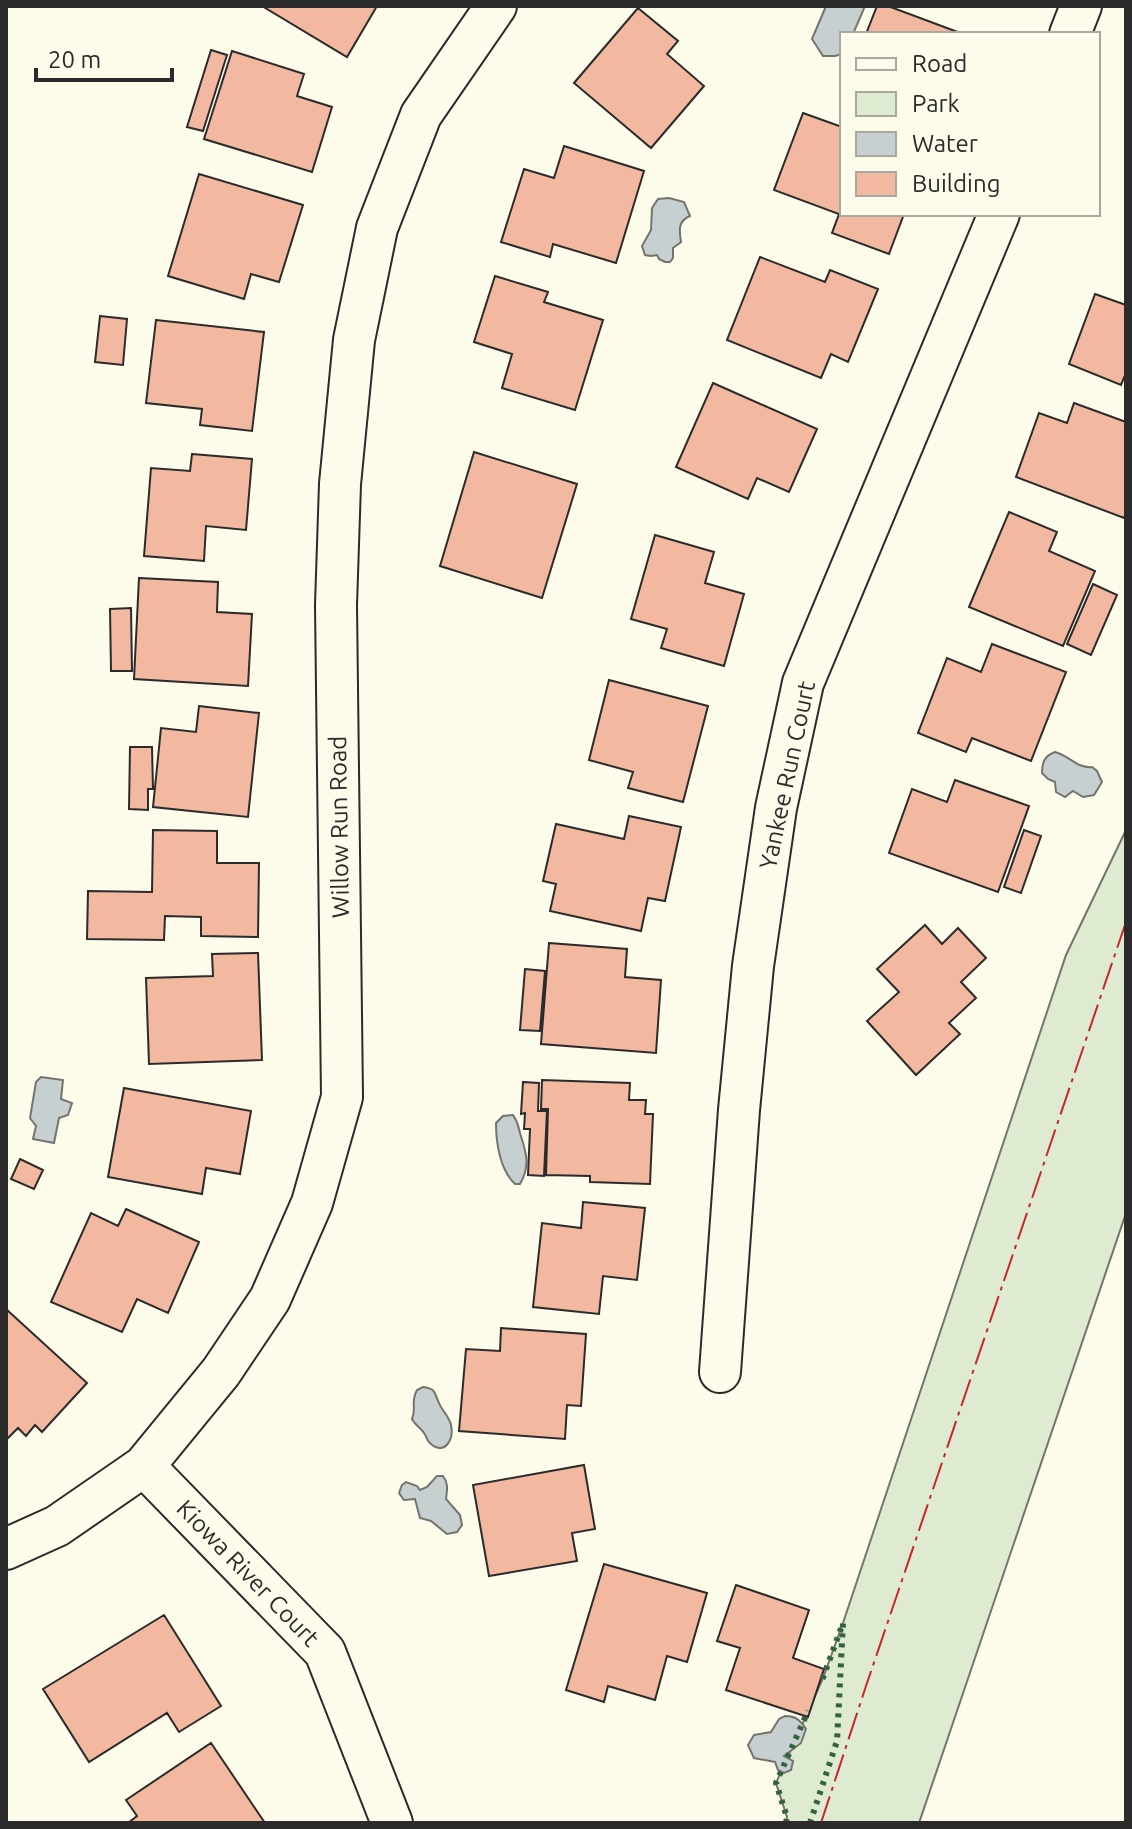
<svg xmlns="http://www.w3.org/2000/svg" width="1132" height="1829" font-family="Ubuntu,sans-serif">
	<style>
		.green { fill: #deebd1; stroke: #74746e; stroke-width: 2 }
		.water { fill: #c7d0d0; stroke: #74746e; stroke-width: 2 }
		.building { fill: #f2b8a0; stroke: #2b2b2b; stroke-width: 2 }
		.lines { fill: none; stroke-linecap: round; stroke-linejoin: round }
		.minor-casing { stroke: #2b2b2b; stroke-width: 44 }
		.minor { stroke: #fdfbea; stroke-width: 40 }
		.hedge { stroke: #34623c; stroke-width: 6; stroke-dasharray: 4 6; stroke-linecap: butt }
		.power { stroke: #c62828; stroke-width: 2; stroke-dasharray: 28 6 4 6; stroke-linecap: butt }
		.labels { text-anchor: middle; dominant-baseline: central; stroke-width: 6; stroke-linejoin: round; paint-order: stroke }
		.street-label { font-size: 24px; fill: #2b2b2b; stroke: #fdfbea }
	</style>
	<rect width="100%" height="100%" fill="#fdfbea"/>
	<path class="green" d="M1126,830v383l-207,610h-133l1,-6 -11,-34 47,-105 20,-55 223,-668z"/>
	<path class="water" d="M826,6h39l-12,28h-11v20l-7,2h-12l-11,-17z
		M669,198l15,4 6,14c-12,5 -11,14 -9,26l-8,6v10l-3,4h-5l-6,-3 -2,-4 -6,1 -6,-1 -3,-9 9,-16 1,-22 6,-9z
		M1055,752c13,3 23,17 37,15l5,4 5,11 -8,13 -11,2 -10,-6 -8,6 -9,-5 -1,-10 -7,-3 -6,-6c0,-10 2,-17 13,-21z
		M41,1077l22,3 -2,19 11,4 -4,12 -9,3 -5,25 -21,-4 3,-13 -6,-8 6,-36z
		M513,1115c5,7 5,10 7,18 6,19 11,32 0,51h-5c-15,-14 -19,-41 -19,-61l7,-7z
		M423,1387c14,2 11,6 16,16 3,8 10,13 12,22 3,14 -6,31 -20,19 -6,-5 -2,-4 -7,-11 -3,-5 -9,-8 -12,-14 5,-12 -2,-16 5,-29z
		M437,1476h6c6,8 4,14 3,23l14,16 2,10 -5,7 -10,2 -16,-13 -11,-3 -5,-19 -11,1 -5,-7 3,-8 4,-3 11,4 3,4 7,-3z
		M785,1716c11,0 15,4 21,13l-5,14 -17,13 9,5 -2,9 -7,3 -6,-3 -3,-8 -21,-4 -6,-13 6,-10 17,-3 8,-13z"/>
	<path class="building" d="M262,6h115l-30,51z
		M877,6h11l75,28h-97z
		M638,8l40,33 -11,13 37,32 -53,62 -77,-65z
		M211,50l16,5 -24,76 -16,-4z
		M232,51l72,23 -7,22 35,11 -20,65 -108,-33z
		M803,113l39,14v87h62l-15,40 -57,-21 7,-19 -65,-24z
		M564,146l80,25 -28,92 -63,-19 -3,13 -49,-15 23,-73 30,9z
		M199,174l104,31 -24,77 -28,-8 -7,25 -76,-23z
		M760,257l65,25 5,-12 48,19 -30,73 -17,-8 -10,24 -94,-38z
		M495,276l53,16 -4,10 59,18 -28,90 -73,-22 10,-34 -38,-12z
		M1095,294l31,11v68l-5,12 -52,-21z
		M100,316l27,3 -4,46 -28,-3z
		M156,320l108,12 -12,99 -52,-6 2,-16 -56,-6z
		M713,383l104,46 -28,63 -32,-14 -9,21 -72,-32z
		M1074,403l52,19v91l-2,5 -108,-41 23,-64 28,10z
		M474,452l103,32 -35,114 -102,-32z
		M192,454l60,5 -6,71 -40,-4 -2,35 -60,-5 7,-88 39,3z
		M1009,512l48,20 -8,19 46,20 -32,75 -94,-39z
		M655,535l59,17 -9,31 39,11 -20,72 -63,-18 6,-19 -36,-10z
		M139,578l79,4 -1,30 35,2 -4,72 -114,-7z
		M1093,584l24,11 -26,60 -24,-11z
		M131,608l1,63h-21l-1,-62z
		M992,644l74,28 -35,89 -59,-23 -6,14 -48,-19 29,-75 34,14z
		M609,680l99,26 -25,96 -55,-14 5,-16 -44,-12z
		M199,706l60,7 -11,104 -95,-10 8,-79 35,4z
		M130,747h22l1,42h-5v21l-19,-1z
		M955,780l74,26 -31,86 -109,-39 23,-64 35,13z
		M629,816l52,11 -16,74 -17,-3 -7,33 -91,-20 6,-27 -13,-3 13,-57 68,15z
		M153,830l64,1v32h42l-1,74 -57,-1v-19l-36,-1 -1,24 -77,-1 1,-48 64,1z
		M1024,830l17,6 -20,57 -17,-6z
		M925,925l17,19 16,-16 28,30 -25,24 15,16 -27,25 11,11 -44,41 -49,-54 32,-29 -22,-23z
		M549,943l78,6 -2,28 36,3 -5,73 -115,-9z
		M258,953l4,107 -113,4 -3,-86 67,-2 -1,-22z
		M525,969l20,2 -5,60 -20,-1z
		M542,1080l88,3 -1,17h17l-1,14h8l-3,70 -60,-2v-6l-44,-1 2,-66h-7z
		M523,1082l16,1 -1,28h9l-3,65 -16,-1 2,-46h-6l1,-16 -4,1z
		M124,1088l127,23 -11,63 -34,-6 -4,26 -94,-17z
		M20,1159l23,11 -9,19 -23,-10z
		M583,1202l62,6 -8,72 -34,-4 -4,38 -66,-7 9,-84 39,5z
		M126,1209l73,33 -31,71 -31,-14 -15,33 -71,-30 40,-89 27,13z
		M6,1309l81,74 -45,49 -7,-7 -9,11 -8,-8 -12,12z
		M501,1328l85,6 -5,72 -14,-1 -2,34 -106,-8 7,-82 34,2z
		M584,1465l11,64 -23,4 5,28 -88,15 -16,-91z
		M604,1564l103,29 -20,69 -20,-6 -12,44 -47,-14 -4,16 -38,-12z
		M736,1585l73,25 -16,48 31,11 -16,48 -82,-27 14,-42 -23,-7z
		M164,1615l57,91 -42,26 -12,-19 -78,49 -46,-73z
		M211,1743l54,80h-137l9,-7 -11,-16z"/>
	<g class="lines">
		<defs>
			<path id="minor" d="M1070,34l11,-28
				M720,1372l19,-262 14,-144 23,-158 27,-125 196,-469
				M144,1466l181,186 67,171
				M6,1549l51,-23 87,-60 77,-94 49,-73 42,-96 30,-106 -6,-492 4,-121 14,-144 23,-112 44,-113 75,-109"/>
		</defs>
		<use href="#minor" class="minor-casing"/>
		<use href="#minor" class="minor"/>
		<path class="hedge" d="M786,1823l1,-6 -11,-34 32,-72
			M810,1823l27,-82 6,-118 -22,60"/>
		<path class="power" d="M821,1823l44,-134 261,-767"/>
	</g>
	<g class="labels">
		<g class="street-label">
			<text transform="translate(787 775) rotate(-78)">Yankee Run Court</text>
			<text transform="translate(339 827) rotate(-91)">Willow Run Road</text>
			<text transform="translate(248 1573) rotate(46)">Kiowa River Court</text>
		</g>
	</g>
	<rect width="1132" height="1829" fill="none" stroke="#2b2b2b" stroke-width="16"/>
	<rect x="840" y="32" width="260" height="184" fill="#fdfbea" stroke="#a9a89e" stroke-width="2"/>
	<rect x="856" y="58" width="40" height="12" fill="#fdfbea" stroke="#a9a89e" stroke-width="2"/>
	<text x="912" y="72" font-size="24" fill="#2b2b2b">Road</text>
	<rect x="856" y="92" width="40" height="24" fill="#deebd1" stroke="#a9a89e" stroke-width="2"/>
	<text x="912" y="112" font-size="24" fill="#2b2b2b">Park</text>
	<rect x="856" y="132" width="40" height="24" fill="#c7d0d0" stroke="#a9a89e" stroke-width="2"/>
	<text x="912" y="152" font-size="24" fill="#2b2b2b">Water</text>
	<rect x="856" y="172" width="40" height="24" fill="#f2b8a0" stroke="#a9a89e" stroke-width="2"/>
	<text x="912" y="192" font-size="24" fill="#2b2b2b">Building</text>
	<path d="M36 68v12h136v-12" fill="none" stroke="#2b2b2b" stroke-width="4"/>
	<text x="48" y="68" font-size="24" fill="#2b2b2b" stroke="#fdfbea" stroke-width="6" paint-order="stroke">20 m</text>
</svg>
